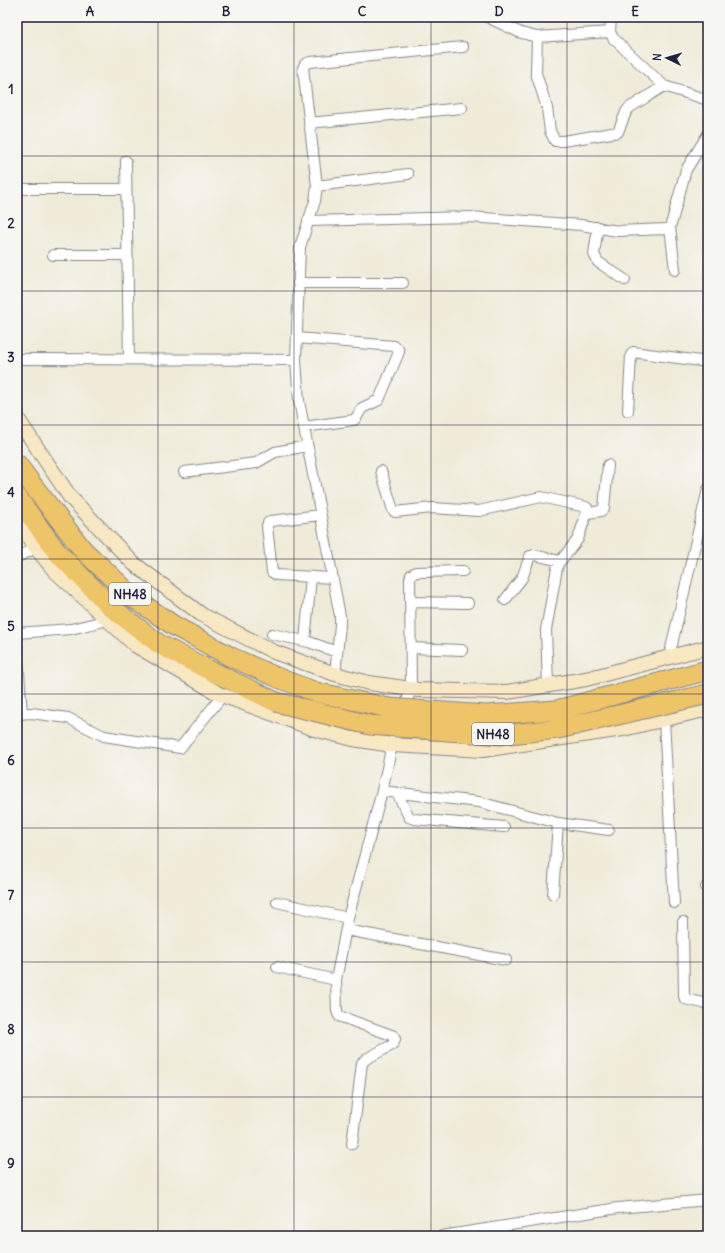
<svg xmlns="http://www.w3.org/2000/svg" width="725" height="1253" font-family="Delius,sans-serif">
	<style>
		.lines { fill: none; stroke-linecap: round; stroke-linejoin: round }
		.street-casing { stroke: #88868a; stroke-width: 12 }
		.secondary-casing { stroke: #88868a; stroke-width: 16 }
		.highway-casing { stroke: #88868a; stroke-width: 21 }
		.street { stroke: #fff; stroke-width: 10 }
		.secondary { stroke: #f8e7c3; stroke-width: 14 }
		.highway { stroke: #eec469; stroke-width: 19 }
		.highway-bridge-casing { stroke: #88868a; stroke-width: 21; stroke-linecap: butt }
		.highway-bridge { stroke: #eec469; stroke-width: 19 }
		.grid { fill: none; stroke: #22223b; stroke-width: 1; stroke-opacity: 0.55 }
		.labels { text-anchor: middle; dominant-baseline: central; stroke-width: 3; stroke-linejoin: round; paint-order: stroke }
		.shield { fill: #f6f6f2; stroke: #626272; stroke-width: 1 }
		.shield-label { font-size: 13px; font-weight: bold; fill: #22223b }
		.neatline { fill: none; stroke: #22223b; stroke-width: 1.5 }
		.grid-label { font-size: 13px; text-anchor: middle; font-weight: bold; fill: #22223b }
	</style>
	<rect width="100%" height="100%" fill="#f6f6f2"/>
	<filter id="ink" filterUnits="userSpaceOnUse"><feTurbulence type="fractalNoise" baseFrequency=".025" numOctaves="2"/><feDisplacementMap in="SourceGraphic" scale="8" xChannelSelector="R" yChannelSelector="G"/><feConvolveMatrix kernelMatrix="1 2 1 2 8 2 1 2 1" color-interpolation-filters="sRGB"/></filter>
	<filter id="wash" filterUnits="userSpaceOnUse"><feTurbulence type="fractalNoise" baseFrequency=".012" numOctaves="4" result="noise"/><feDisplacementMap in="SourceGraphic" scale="16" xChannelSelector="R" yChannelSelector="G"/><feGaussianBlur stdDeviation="0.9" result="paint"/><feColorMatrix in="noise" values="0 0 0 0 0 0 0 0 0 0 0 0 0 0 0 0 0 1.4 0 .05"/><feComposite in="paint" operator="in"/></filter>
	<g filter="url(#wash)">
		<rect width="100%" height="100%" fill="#efebd8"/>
	</g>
	<g filter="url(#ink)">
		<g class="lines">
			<defs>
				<path id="street" d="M487,17l34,16 16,4 73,-5
					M611,17l-1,15 3,6 51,48 44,14
					M537,37l-1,36 11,35 3,23 5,10h8l55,-9 8,-20 3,-4 35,-22
					M309,123l153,-15
					M126,161l3,198
					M317,186l91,-12
					M25,189h101
					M308,221l162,-4 111,8 37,6 48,-2 4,-2 2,-6 14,-51 22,-36
					M598,227l-4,27 4,8 27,18
					M670,227l5,43
					M53,255h74
					M298,283h105
					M297,338l97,8 4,3 1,3 -20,48 -17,8 -6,10 -2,2 -50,7
					M17,359l279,1
					M628,411l3,-56 2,-3 75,10
					M381,471l12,39 2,2 37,-4 47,3 62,-14 45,10 2,2 -10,30 -20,25 -1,4 -11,62 2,55
					M184,472l72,-9 19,-11 32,-6
					M588,513l13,-2 3,-3 4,-43
					M320,515l-49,6 -3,2 -1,3 5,46 5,3 56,3
					M17,557l19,-9
					M505,600l17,-22 8,-22 4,-1 26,6
					M410,602l58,1
					M17,633l54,-4 37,-9
					M272,634l37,8 28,10
					M305,641l6,-64
					M17,646l5,68
					M411,648l51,2
					M669,657l39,-168
					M335,674l5,-49v-9l-41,-215 -3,-41 4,-113 15,-46 2,-15 -14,-118 2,-4 5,-2 153,-15
					M17,714l14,-1 37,5 36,18 76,12 43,-53
					M664,720l10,183
					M382,791l97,11 79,21 51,7
					M397,793l12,24 5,2 90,8
					M706,887h2
					M553,894l5,-71
					M277,902l71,16
					M683,922l1,74 1,3 23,5
					M346,930l160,30
					M277,967l59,13
					M352,1144l10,-81 4,-4 26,-14 2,-3 1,-3 -1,-3 -55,-20 -2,-5 -1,-31 12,-62 34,-127 10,-46 19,-56 -1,-110 1,-4 5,-3 47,-1
					M442,1236l176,-28 90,-8"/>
				<path id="secondary" d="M17,418l53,79 63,66 69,52 72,37 61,22 34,9 49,7 89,2 79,-13 122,-32
					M17,521l19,27 19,23 80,74 84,49 95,35 39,10 39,6 91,5 140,-21 85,-20"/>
				<path id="highway" d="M17,464l14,19 52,67 52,49 38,26 58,32 50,22
					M17,497l40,55 55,56 47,36 38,20 79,38"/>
			</defs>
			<use href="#street" class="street-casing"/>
			<use href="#secondary" class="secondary-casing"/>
			<use href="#highway" class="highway-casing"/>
			<use href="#street" class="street"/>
			<use href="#secondary" class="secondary"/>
			<use href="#highway" class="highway"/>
			<defs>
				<path id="highway-bridge" d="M281,679l35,13 73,16 97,7 71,-5 151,-40
					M276,702l94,23 130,10 58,-6 150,-35"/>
			</defs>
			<use href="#highway-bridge" class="highway-bridge-casing"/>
			<use href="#highway-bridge" class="highway-bridge"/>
		</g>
	</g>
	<path class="grid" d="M158,17v1219M294,17v1219M431,17v1219M567,17v1219M17,156h691M17,291h691M17,425h691M17,559h691M17,694h691M17,828h691M17,962h691M17,1097h691"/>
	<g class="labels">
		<g class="shield">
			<rect x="109" y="583" width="42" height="22" rx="3"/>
			<rect x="472" y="723" width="42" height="22" rx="3"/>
		</g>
		<g class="shield-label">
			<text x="130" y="594">NH48</text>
			<text x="493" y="734">NH48</text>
		</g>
	</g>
	<rect width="725" height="1253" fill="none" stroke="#f6f6f2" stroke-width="44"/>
	<g transform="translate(667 58) rotate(275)" stroke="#f6f6f2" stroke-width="3" paint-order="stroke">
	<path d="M0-3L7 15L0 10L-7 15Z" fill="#22223b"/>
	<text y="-6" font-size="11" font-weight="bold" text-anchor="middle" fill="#22223b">N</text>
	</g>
	<rect x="22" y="22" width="681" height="1209" class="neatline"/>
	<g class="grid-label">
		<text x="90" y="16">A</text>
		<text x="226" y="16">B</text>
		<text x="362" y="16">C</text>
		<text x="499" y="16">D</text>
		<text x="635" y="16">E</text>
		<text x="11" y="94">1</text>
		<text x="11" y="228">2</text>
		<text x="11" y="362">3</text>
		<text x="11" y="497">4</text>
		<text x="11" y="631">5</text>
		<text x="11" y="765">6</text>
		<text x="11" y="900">7</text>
		<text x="11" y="1034">8</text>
		<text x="11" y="1168">9</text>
	</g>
</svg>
